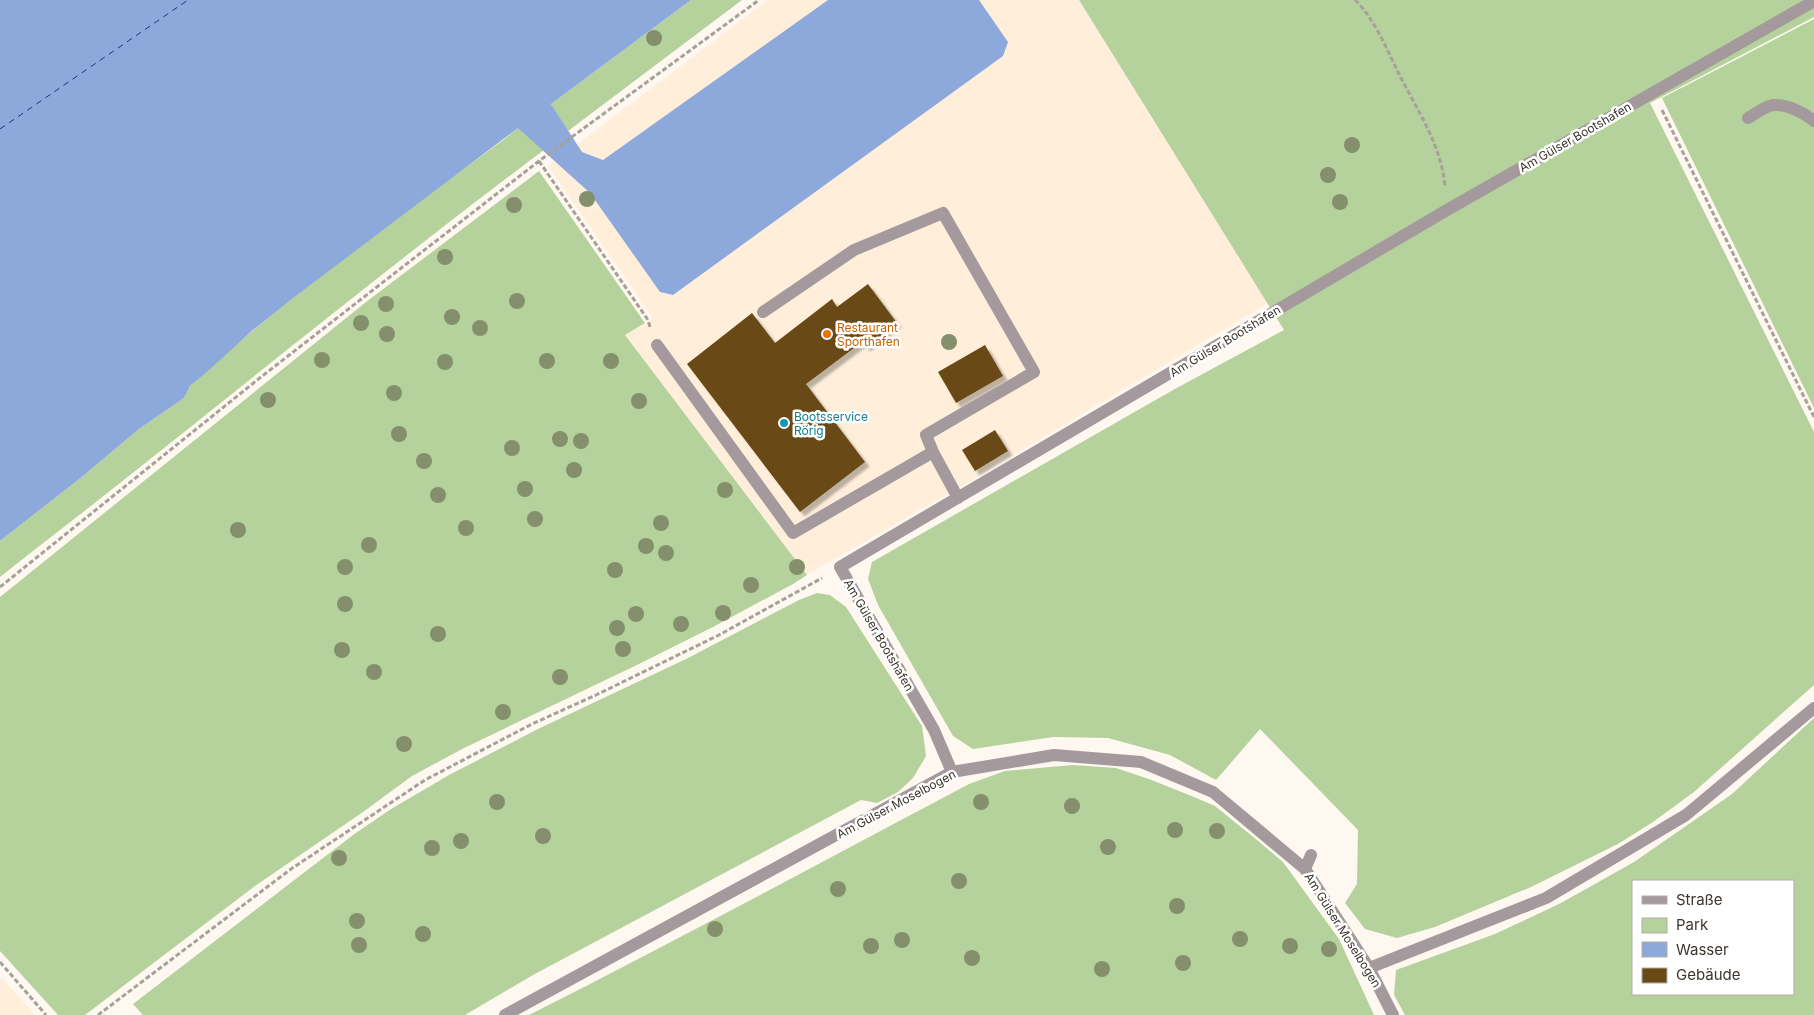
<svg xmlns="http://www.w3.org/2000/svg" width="1814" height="1015" font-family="Inter,sans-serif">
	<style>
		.built { fill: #ffefda }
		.green { fill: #b5d29d; fill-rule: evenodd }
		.water { fill: #8da9db }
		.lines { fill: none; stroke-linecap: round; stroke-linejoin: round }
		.ferry { stroke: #193974; stroke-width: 1; stroke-dasharray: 6 5; stroke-linecap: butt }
		.building { fill: #694916; filter: url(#shadow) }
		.path { stroke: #a7a199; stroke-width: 3; stroke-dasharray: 5 2.5; stroke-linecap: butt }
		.minor { stroke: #a4999c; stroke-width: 12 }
		.tree { fill: #848f6c }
		.food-dot { fill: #e8710a; stroke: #fff; stroke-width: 2 }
		.culture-dot { fill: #0f9aa8; stroke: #fff; stroke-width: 2 }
		.labels { text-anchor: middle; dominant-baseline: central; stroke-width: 5; stroke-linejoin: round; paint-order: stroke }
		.street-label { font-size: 12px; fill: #3b352d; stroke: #fff }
		.food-label { font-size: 12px; fill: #c56008; stroke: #fff; text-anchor: start }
		.culture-label { font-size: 12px; fill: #0d838f; stroke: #fff; text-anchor: start }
	</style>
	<defs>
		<filter id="shadow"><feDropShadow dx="4.5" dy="4.5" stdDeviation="1" flood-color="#0004"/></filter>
	</defs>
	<rect width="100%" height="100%" fill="#fef8f0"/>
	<path class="built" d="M768,0h311l189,303 -301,180 -160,92 -182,-240 28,-17 -105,-152z
		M2,978l33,37h-35v-35z"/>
	<path class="green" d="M691,0h51l-174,131 -17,-27z
		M1079,0h735v17l-164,86 164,329v253l-120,107 -41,30 -35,22 -87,43 -96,40 -38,11 -32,-9 -20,-26 12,-19 1,-54 -98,-101 -44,51 -46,-25 -62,-17 -55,-1 -80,12 -20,-13 -75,-131 -10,-26 4,-17 301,-172 111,-60z
		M1814,19v389l-152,-310z
		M519,127l25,23c-143,107 -280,219 -419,329 -41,33 -84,65 -125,98v-36l83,-65 56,-47 45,-31 6,-12c97,-90 205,-167 312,-245z
		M539,171l106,152 -20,12 182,240 -14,9 -80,43 -72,36 -177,85 -52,28 -49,36 -108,74 -170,129h-27l-58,-64v-354l366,-295z
		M817,593l13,2 16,12 76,119 4,30 -13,22 -15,14 -21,11 -16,-3 -328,175 -68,40h-322l-10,-11 220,-169 38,-26 58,-34 89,-46 148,-70 113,-59z
		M1814,718v297h-409l-11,-20 2,-25 99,-36 66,-31 73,-41 98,-68zM1793,881v113h-160v-113z
		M1073,765l43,3 33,11 45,18 21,9 42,34 26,22 56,77 35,76h-845c148,-75 293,-153 440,-231l36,-13z"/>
	<path class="water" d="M0,0h691l-140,104 31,48 21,8 225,-160h151l29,42 -5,14 -330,239 -13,-3 -70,-99 -72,-65 -225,170 -40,32 -44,40 -19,16 -6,12 -45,31 -56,47 -83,65z"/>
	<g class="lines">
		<path class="ferry" d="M0,129l188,-129"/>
	</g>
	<path class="building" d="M868,284l29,39 -31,24 -4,-5 -56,42 59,78 -65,50 -113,-148 65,-51 23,30 57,-44 5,8z
		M985,345l18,31 -47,27 -18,-31z
		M995,430l13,21 -33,20 -13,-21z"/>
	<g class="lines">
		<path class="path" d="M1355,0c20,19 33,52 45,76 18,35 42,71 45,111
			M1662,110l152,307
			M539,161l109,159 2,7
			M0,587l261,-210 278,-216 220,-161
			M0,962l46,53
			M98,1015l193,-146 134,-89 107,-56 64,-29 123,-60 103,-57"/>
		<path class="minor" d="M1748,118c7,-4 17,-12 25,-13 13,-1 32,8 41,16
			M763,312l91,-62 89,-37 91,159 -108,63 7,17 25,46
			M657,345l136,188 140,-81
			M952,772l-18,-42 -94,-163 607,-357 367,-209
			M1305,869l6,-14
			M1369,968l177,-70 140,-83 128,-107
			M505,1015l447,-243 102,-17 87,7 72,30 92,77 64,99 24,47"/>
	</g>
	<g class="tree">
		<circle cx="654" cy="38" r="8"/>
		<circle cx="1352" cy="145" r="8"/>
		<circle cx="1328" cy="175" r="8"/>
		<circle cx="587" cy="199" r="8"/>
		<circle cx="1340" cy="202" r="8"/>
		<circle cx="514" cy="205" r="8"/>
		<circle cx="445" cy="257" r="8"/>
		<circle cx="517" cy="301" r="8"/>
		<circle cx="386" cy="304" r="8"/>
		<circle cx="452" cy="317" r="8"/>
		<circle cx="361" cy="323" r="8"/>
		<circle cx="480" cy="328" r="8"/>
		<circle cx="387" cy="334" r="8"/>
		<circle cx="949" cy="342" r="8"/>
		<circle cx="322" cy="360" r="8"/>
		<circle cx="547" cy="361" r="8"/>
		<circle cx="611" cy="361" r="8"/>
		<circle cx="445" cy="362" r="8"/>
		<circle cx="394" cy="393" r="8"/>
		<circle cx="268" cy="400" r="8"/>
		<circle cx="639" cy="401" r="8"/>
		<circle cx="399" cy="434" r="8"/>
		<circle cx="560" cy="439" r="8"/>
		<circle cx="581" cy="441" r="8"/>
		<circle cx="512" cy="448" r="8"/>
		<circle cx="424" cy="461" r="8"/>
		<circle cx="574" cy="470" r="8"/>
		<circle cx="525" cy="489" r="8"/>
		<circle cx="725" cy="490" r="8"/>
		<circle cx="438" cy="495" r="8"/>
		<circle cx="535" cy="519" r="8"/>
		<circle cx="661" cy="523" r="8"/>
		<circle cx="466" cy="528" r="8"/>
		<circle cx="238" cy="530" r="8"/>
		<circle cx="369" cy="545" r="8"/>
		<circle cx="646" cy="546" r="8"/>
		<circle cx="666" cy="553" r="8"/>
		<circle cx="345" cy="567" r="8"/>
		<circle cx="797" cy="567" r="8"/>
		<circle cx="615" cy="570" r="8"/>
		<circle cx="751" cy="585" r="8"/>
		<circle cx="345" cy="604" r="8"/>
		<circle cx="723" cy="613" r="8"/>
		<circle cx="636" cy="614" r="8"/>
		<circle cx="681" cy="624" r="8"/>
		<circle cx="617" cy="628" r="8"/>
		<circle cx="438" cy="634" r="8"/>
		<circle cx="623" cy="649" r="8"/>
		<circle cx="342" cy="650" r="8"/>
		<circle cx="374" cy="672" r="8"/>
		<circle cx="560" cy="677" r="8"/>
		<circle cx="503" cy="712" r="8"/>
		<circle cx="404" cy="744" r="8"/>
		<circle cx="497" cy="802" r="8"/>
		<circle cx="981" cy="802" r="8"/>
		<circle cx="1072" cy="806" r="8"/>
		<circle cx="1175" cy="830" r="8"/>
		<circle cx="1217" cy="831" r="8"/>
		<circle cx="543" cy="836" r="8"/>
		<circle cx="461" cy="841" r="8"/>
		<circle cx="1108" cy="847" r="8"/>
		<circle cx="432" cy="848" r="8"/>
		<circle cx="339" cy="858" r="8"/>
		<circle cx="959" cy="881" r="8"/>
		<circle cx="838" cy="889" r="8"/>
		<circle cx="1177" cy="906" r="8"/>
		<circle cx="357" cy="921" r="8"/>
		<circle cx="715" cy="929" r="8"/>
		<circle cx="423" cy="934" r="8"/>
		<circle cx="1240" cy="939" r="8"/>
		<circle cx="902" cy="940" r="8"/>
		<circle cx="359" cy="945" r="8"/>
		<circle cx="871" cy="946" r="8"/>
		<circle cx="1290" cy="946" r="8"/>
		<circle cx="1329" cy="949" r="8"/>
		<circle cx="972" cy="958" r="8"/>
		<circle cx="1183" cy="963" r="8"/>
		<circle cx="1102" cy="969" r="8"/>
	</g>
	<circle class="food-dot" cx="827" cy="334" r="5"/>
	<circle class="culture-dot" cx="784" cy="423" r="5"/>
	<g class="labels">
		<g class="street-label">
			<text transform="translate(1575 137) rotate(-30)">Am Gülser Bootshafen</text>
			<text transform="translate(1225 341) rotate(-31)">Am Gülser Bootshafen</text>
			<text transform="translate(879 635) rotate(60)">Am Gülser Bootshafen</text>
			<text transform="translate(896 804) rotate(-28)">Am Gülser Moselbogen</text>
			<text transform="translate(1343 930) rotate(58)">Am Gülser Moselbogen</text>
		</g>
		<g class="food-label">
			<text x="837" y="327">Restaurant<tspan x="837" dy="14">Sporthafen</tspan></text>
		</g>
		<g class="culture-label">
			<text x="794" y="416">Bootsservice<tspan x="794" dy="14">Rörig</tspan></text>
		</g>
	</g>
	<rect x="1632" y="880" width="162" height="115" fill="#ffffff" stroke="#b1aeab"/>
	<rect x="1642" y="896" width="25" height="8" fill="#a4999c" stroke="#b1aeab"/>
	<text x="1676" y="905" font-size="15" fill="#3b352d">Straße</text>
	<rect x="1642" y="918" width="25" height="15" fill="#b5d29d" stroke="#b1aeab"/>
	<text x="1676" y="930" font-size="15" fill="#3b352d">Park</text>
	<rect x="1642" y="942" width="25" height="15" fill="#8da9db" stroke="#b1aeab"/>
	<text x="1676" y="955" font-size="15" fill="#3b352d">Wasser</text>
	<rect x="1642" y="968" width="25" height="15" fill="#694916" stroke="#b1aeab"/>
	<text x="1676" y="980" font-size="15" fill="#3b352d">Gebäude</text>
</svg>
